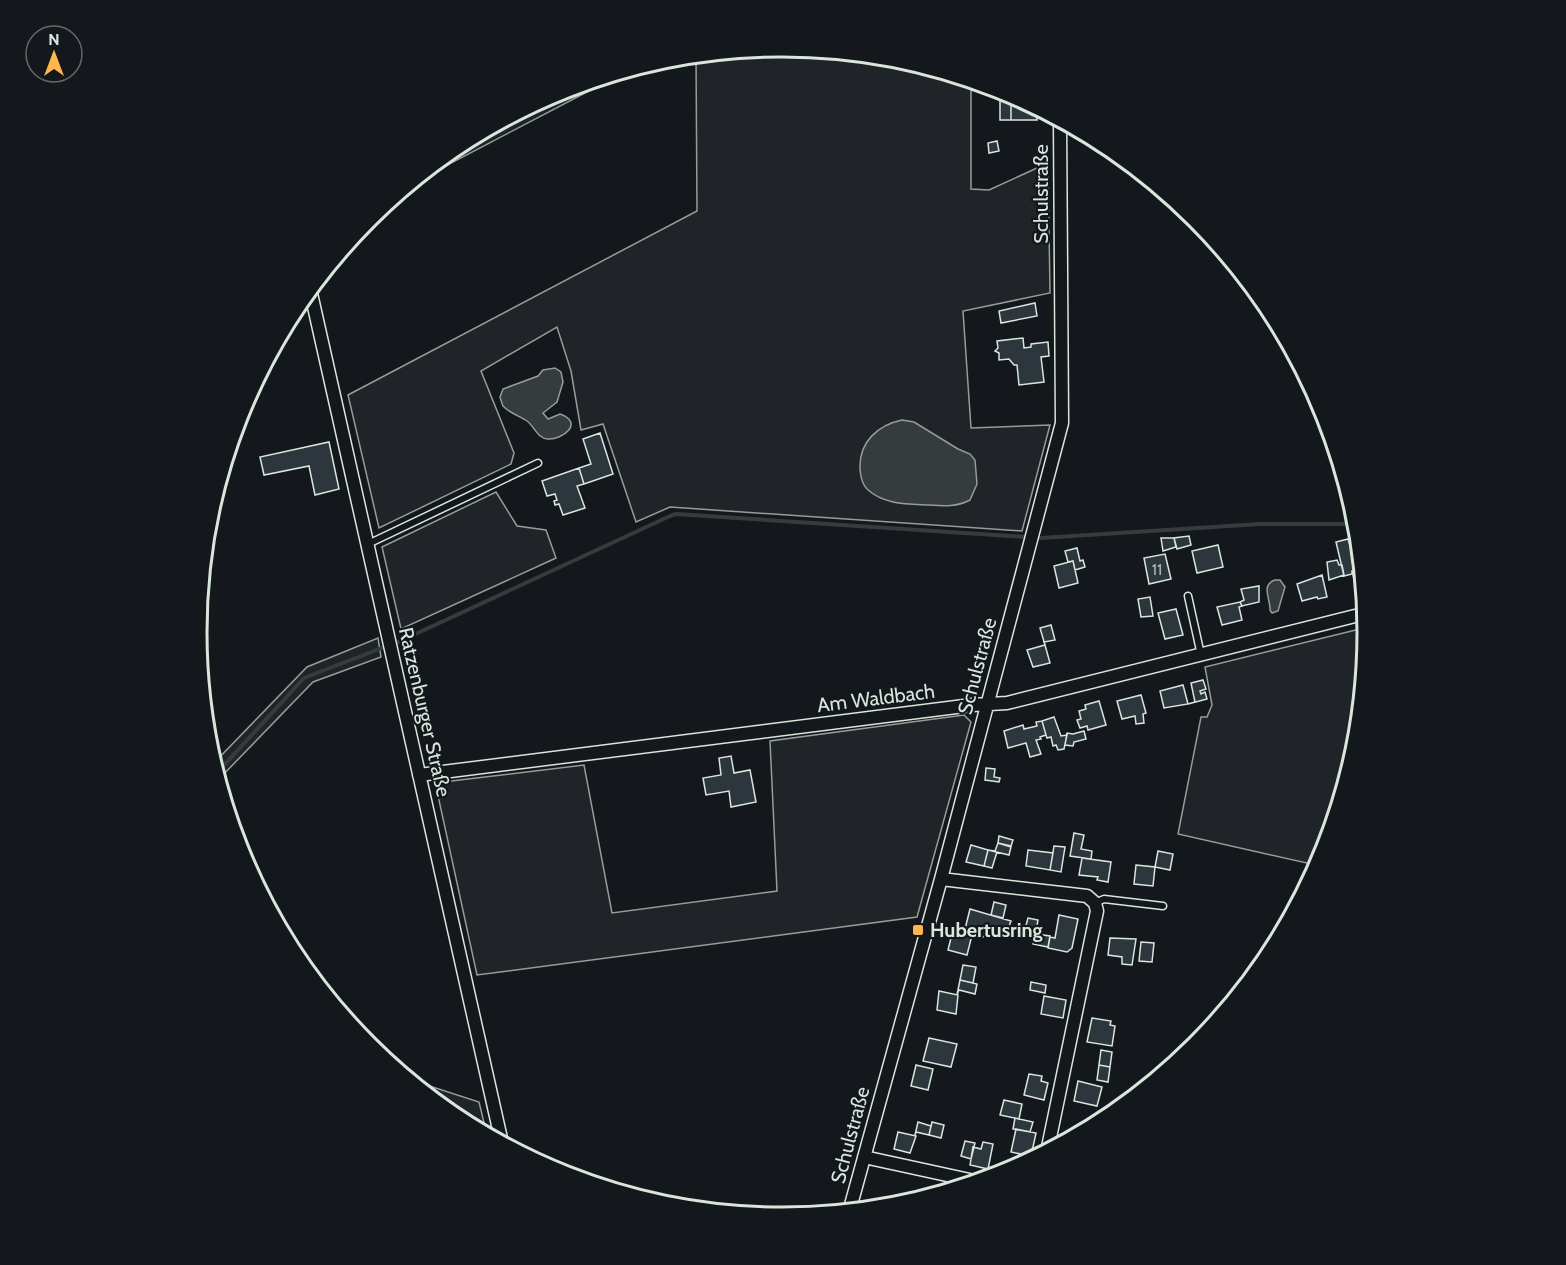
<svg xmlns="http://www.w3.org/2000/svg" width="1566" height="1265" font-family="Cabin,sans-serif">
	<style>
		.green { fill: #202428; stroke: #939e99; stroke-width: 1.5 }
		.water { fill: #363b3e; stroke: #939e99; stroke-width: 1.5 }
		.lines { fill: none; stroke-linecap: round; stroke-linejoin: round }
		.stream { stroke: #363b3e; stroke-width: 4 }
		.building { fill: #2c363c; stroke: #d8e6dc; stroke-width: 1.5 }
		.lane-casing { stroke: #d8e6dc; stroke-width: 9 }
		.street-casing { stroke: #d8e6dc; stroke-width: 15 }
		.lane { stroke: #14181c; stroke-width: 6 }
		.street { stroke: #14181c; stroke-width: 12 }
		.poi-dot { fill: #ffb74d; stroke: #14181c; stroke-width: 2 }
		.labels { text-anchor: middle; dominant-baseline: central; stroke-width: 4.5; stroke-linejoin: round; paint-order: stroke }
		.number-label { font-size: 16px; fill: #adbab4 }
		.street-label { font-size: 20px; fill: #d8e6dc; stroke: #14181c }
		.poi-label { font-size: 20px; font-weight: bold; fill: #d8e6dc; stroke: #14181c; text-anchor: start }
		.rim { fill: none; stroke: #d8e6dc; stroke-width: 3 }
	</style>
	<rect width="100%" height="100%" fill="#14181c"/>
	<path class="green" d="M783,47l115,11 73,22v109l18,1 59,-27 2,130 -87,18 8,117 79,-3 -28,106 -352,-24 -34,15 -33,-98 -22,6 -10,-59 -14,-44 -76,44 33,82 -3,11 -132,64 -31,-133 349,-184 -1,-156z
		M629,70l-218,114 47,-39 101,-54z
		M496,492l21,34 29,4 10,28 -155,71 -19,-82z
		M1368,627l-10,120 -34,110 -4,9 -142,-32 23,-117h6l5,-12 -7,-38z
		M378,638l3,19 -68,25 -95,98 -5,-16 94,-97z
		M964,715l7,7 -54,195 -440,58 -40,-184 6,-9 141,-17 28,148 165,-22 -7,-150z
		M408,1079l71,23 8,33 -30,-15z"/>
	<path class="water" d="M555,368l6,4 2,10 -6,20 -14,11 5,6 12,-5c25,9 2,26 -12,25 -10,0 -14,-13 -21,-18 -7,-5 -18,-8 -24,-15 -1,-2 -2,-6 -3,-9l3,-8 35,-13 5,-6z
		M902,420l12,2 44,27 12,5 5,6 2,24 -7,16c-13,7 -26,6 -41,5 -21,-1 -45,0 -62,-16 -5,-5 -7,-15 -7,-21 -1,-26 18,-43 42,-48z
		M1275,580h5l5,7 -7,24 -6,2 -2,-3c1,-10 -10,-25 5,-30z"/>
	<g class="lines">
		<path class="stream" d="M394,644l276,-128 6,-2 365,24 219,-14h98
			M216,774l88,-96 83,-32"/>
	</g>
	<path class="building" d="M1006,91l10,5h-5v24h-11v-26h6z
		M1011,96h5l21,11v13h-26z
		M997,141l2,10 -10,2 -1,-10z
		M1035,303l2,13 -36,7 -2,-12z
		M1023,338l1,10 7,-1v-3l17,-2 1,14 -8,1 3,25 -25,3 -2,-20h-3l-5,-6 -10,1v-7l-4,-2 3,-3 -1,-7z
		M600,433l13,41 -29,10 -5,-16 12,-4 -8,-25z
		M329,442l10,47 -24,6 -6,-29 -45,9 -4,-18z
		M579,468l5,16 -7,2 8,22 -22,7 -4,-11 -4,1 -1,-4 3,-1 -2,-6 -8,2 -5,-15z
		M1189,536l2,9 -14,4 -3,-11z
		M1161,538h13l2,9 -13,4z
		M1348,539l10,31 -6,1v3l-8,2 -8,-34z
		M1218,545l5,22 -26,6 -5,-22z
		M1077,548l3,13 3,-1 2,7 -10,3 -2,-9 -5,1 -3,-11z
		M1165,554l6,25 -22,5 -5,-26z
		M1337,560l2,5h3l2,10 -15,5 -2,-18z
		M1073,561l5,22 -19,5 -5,-22z
		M1363,568l2,19 -8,3 -5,-19z
		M1322,575l5,22 -9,2 -1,-2 -15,4 -5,-17z
		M1259,586v16l-17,4 -2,-4 4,-2 -3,-11z
		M1150,597l3,19 -12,1 -3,-18z
		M1240,602l2,4 -3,1 3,13 -20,5 -5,-18z
		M1176,609l7,26 -18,4 -7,-26z
		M1051,625l4,15 -11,2 1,3 -5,-17z
		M1045,645l5,18 -17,4 -6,-17z
		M1203,680l3,9 -6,2 1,3 4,-2 2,7 -19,5 7,-2 -4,-19z
		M1183,685l5,19 -24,4 -4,-17z
		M1141,695l5,18 -3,1 1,9 -8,1 -1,-8 -13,3 -5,-18z
		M1099,701l7,24 -18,5 -1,-4 -7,2 -3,-8 4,-1 -2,-8 7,-2 -1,-4z
		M1054,717l7,19 6,-1 -3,14 -6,1 -2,-5 -3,1 -2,-9 -4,1 -1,-3 -4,-14z
		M1042,721l4,14 -6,2 1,2 -5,1 5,14 -11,3 -4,-14 -18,5 -4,-17 19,-6 1,4 13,-3 -1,-4z
		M1084,731l2,8 -12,3 -1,4 -8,-1 2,-12 6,1z
		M731,756l3,17 16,-3 6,32 -25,5 -2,-16 -23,4 -3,-17 18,-3 -2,-17z
		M986,768l9,1 -1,8 6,1 -1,4 -14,-2z
		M1074,833l10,2 -3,14 11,2 -1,8 -21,-3z
		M999,836l14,4 -2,6 -13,-3z
		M998,843l13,4 -2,8 -21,-5 7,1z
		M971,845l17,5 -4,16 -18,-4z
		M1054,846l11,1 -4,25 -11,-2z
		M988,850l9,2 -5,16 -8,-2z
		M1028,850l25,3 -3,17 -24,-4z
		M1158,851l15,3 -3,16 -15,-3z
		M1082,858l29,4 -3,20 -11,-2 1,-3 -19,-2z
		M1136,865l19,2 -2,19 -19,-2z
		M994,902l12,3 -3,13 -12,-3z
		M970,909l41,12 -5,14 -3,1 -13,-3 -9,5 -9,-3 1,-4 -8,-2z
		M1059,915l19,4 -6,29 -5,4 -19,-4 2,-11 5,1z
		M1028,918l10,2 -2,11 -11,-2z
		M954,926l19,5 -6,24 -19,-5z
		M1035,934l15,2 -2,11 -15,-3z
		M1110,938l26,1 -4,26 -10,-1v-7l-14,-2z
		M1141,942l13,1 -2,19 -13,-1z
		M963,965l13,2 -3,16 -13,-3z
		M960,980l17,4 -2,10 -16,-4 -2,5z
		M1031,982l15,3 -1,8 -15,-3z
		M939,991l19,4 -2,19 -19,-4z
		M1044,996l22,4 -3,18 -22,-4z
		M1092,1018l19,3 -1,4 5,1 -3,20 -25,-4z
		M929,1038l28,6 -6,23 -28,-6z
		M1101,1050l11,2 -2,15 -11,-2z
		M916,1065l17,4 -5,21 -17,-4z
		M1099,1065l11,2 -2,15 -11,-2z
		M1029,1074l13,2 -1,5 7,2 -4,17 -20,-5z
		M1078,1081l24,6 -5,19 -23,-5z
		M1004,1100l18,4 -3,15 -19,-4z
		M1015,1118l18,4 -3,10 -17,-3z
		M918,1122l13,4 -2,9 -13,-3 -1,3z
		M932,1122l12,3 -3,13 -12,-3z
		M1016,1129l20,4 -5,23 -20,-4z
		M898,1132l18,4 -6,17 -16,-4z
		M965,1141l10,2 -4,16 -10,-3z
		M983,1142l10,2 -5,25 -18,-4 3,-18 8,2z"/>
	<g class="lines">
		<defs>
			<path id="lane" d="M368,544l170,-81
				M1188,596l13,59
				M1095,903l9,-4 59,7"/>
			<path id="street" d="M310,289l192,854
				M419,775l553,-70 35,-2 360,-90
				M941,879l146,17 8,7 2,8 -50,241
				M864,1157l115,25
				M849,1212l92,-333 121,-456 -2,-303"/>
		</defs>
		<use href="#lane" class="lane-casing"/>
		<use href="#street" class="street-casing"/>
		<use href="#lane" class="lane"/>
		<use href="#street" class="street"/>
	</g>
	<rect class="poi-dot" x="912" y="924" width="12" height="12" rx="3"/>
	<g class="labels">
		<g class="number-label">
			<text x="1157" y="569">11</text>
		</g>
		<g class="street-label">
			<text transform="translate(1041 194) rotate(-90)">Schulstraße</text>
			<text transform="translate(977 666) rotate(-75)">Schulstraße</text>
			<text transform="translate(876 698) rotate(-7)">Am Waldbach</text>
			<text transform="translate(425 712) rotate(77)">Ratzenburger Straße</text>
			<text transform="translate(850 1135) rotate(-75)">Schulstraße</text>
		</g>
		<g class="poi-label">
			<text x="930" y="930">Hubertusring</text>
		</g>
	</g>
	<path d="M0 0H1566V1265H0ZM207 632a575 575 0 1 1 1150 0a575 575 0 1 1-1150 0Z" fill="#14181c" fill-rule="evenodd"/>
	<path class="rim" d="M207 632a575 575 0 1 1 1150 0a575 575 0 1 1-1150 0Z"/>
	<g transform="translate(54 54)"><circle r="28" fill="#14181c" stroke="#626a69" stroke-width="1.5"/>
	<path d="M0-4.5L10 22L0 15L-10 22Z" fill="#ffb74d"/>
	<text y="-9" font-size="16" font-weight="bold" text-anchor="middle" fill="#d8e6dc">N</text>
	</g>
</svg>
